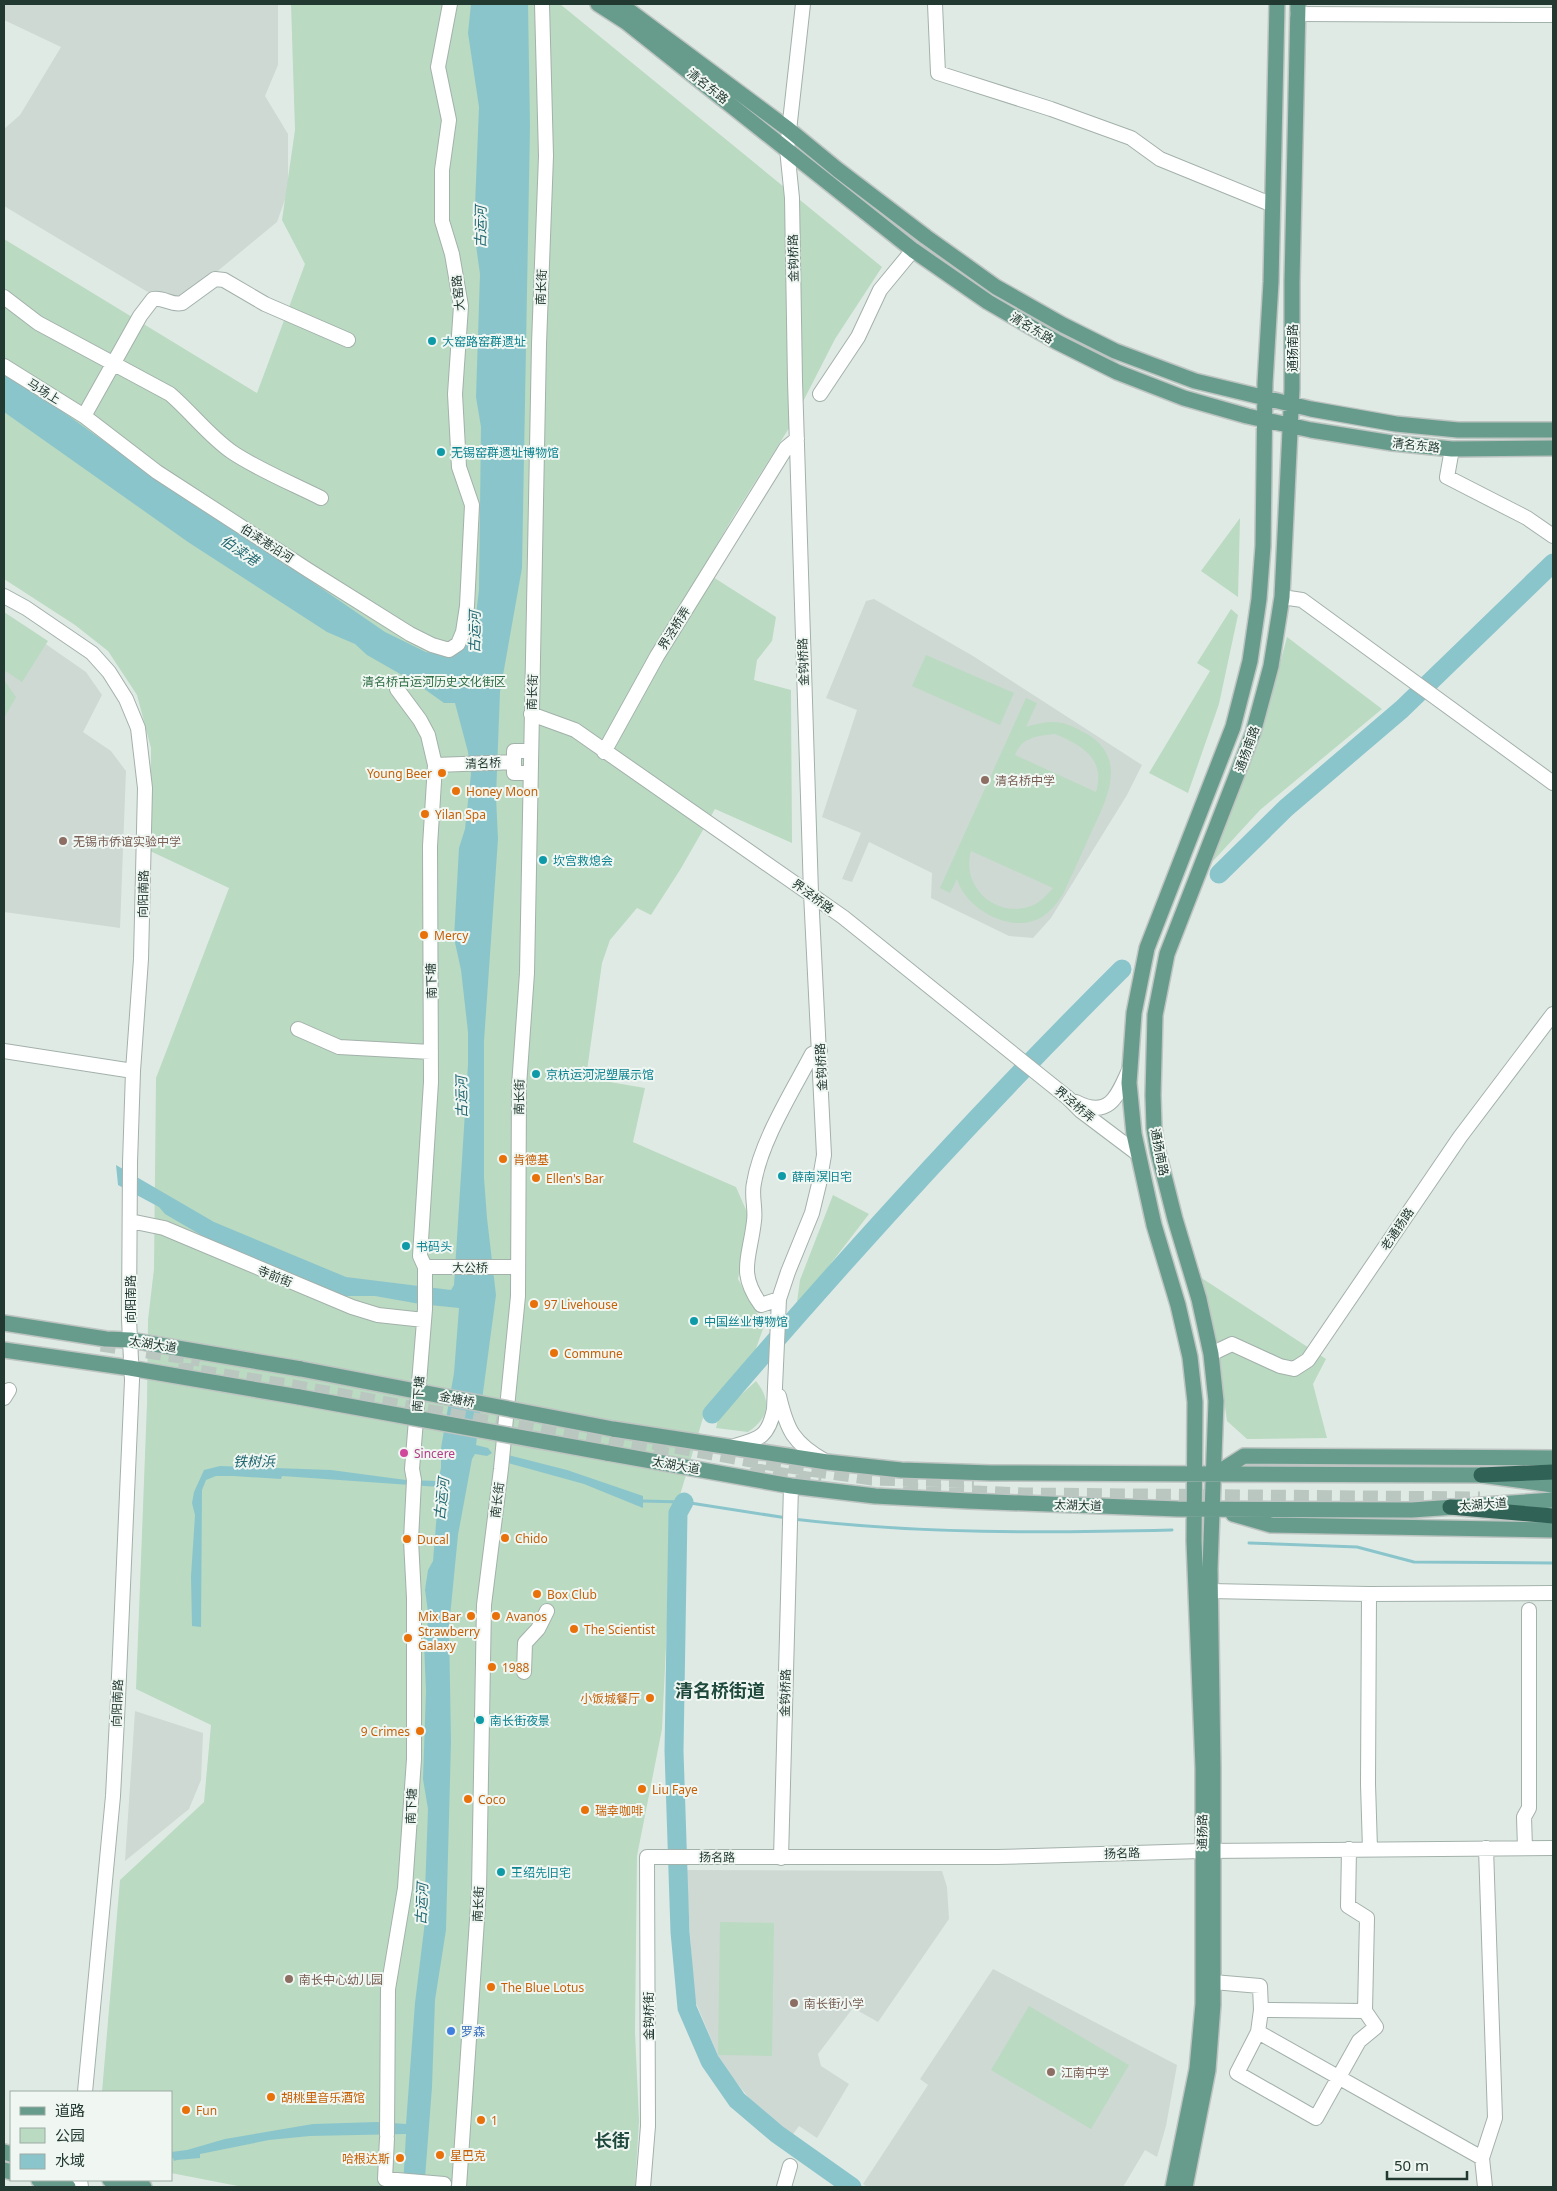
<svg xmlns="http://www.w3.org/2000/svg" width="1557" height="2191" font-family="'Noto Sans','Noto Sans SC',sans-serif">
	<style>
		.built { fill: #ced9d4 }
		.green { fill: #badac1; fill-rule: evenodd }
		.water { fill: #8bc5cc }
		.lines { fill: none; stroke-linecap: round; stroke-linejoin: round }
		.stream { stroke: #8bc5cc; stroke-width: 3 }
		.river { stroke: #8bc5cc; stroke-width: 19 }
		.highway-tunnel { stroke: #bac7c1; stroke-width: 15; stroke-dasharray: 15 8; stroke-linecap: butt }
		.minor-casing { stroke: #a3b1ab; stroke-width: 16 }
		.major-casing { stroke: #bdc4c1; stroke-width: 18 }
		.highway-casing { stroke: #bdc4c1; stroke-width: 18 }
		.minor { stroke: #fff; stroke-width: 14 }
		.major { stroke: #679c8c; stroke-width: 15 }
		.highway { stroke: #306356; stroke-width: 15 }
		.major-bridge-casing { stroke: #bdc4c1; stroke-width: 18; stroke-linecap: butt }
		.major-bridge { stroke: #679c8c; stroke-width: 15 }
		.culture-dot { fill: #0f9aa8; stroke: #f0f7f3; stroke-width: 2 }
		.food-dot { fill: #e8710a; stroke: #f0f7f3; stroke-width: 2 }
		.education-dot { fill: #8d6e63; stroke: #f0f7f3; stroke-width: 2 }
		.hotel-dot { fill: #d1479c; stroke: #f0f7f3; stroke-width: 2 }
		.shop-dot { fill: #3f7fe0; stroke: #f0f7f3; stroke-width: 2 }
		.labels { text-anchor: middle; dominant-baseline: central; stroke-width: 4; stroke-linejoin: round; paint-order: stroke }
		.street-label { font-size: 12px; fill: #223931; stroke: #f0f7f3 }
		.culture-label { font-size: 12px; fill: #0d838f; stroke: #f0f7f3; text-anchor: start }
		.park-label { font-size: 12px; fill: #2f6d44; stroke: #f0f7f3 }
		.food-label { font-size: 12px; fill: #c56008; stroke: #f0f7f3; text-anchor: start }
		.education-label { font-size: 12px; fill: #785e54; stroke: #f0f7f3; text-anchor: start }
		.hotel-label { font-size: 12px; fill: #b23c85; stroke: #f0f7f3; text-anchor: start }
		.shop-label { font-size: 12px; fill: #366cbe; stroke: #f0f7f3; text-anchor: start }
		.water-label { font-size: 14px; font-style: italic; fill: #206770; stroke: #f0f7f3 }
		.district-label { font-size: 18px; font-weight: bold; fill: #1f493d; stroke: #f0f7f3 }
	</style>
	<rect width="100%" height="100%" fill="#e0eae5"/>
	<path class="built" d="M4,4h274v61l-13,31 23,38v57l-11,31 -98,81 -33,-12 -142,-85v-77l16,-14 41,-68 -57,-27z
		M874,599l99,57 169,109 -15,30 -76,123 -18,20 -24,-2 -78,-38 1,-25 -63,-31 -17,40 -10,-3 19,-46 -39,-16 35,-107 -31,-12 40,-97z
		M4,615l82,57 16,23 -19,37 28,19 15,20 -6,157 -116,-16z
		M135,1711l68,22 -2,47 -12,29 -64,52z
		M686,1870l256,1 5,16 2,32 -71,103 -25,-14 -35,46 3,12 28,18 -32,54 -18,-12 -8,11 -20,-16 -22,-23 -27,-33 -28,-67z
		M993,1969l184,96 -11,61 -9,31 -12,-7 -22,37h-256l-4,-3 65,-99 -8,-6z"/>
	<path class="green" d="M291,4h269l322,263 -47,72 -44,86 -58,92 -31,53 74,47 -4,24 -15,19 -3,20 37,10 1,153 -77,-34 -35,61 -29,45 -14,-7 -27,32 -8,23 -16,115 59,10 -12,54 103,45 14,32 -12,60 26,47 -11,31 -48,54 -33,111 -10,207 -25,127 -2,176 4,89 -4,66h-392l-72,-14v-81h-69l18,-212 84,-78 7,-77 -75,-36 11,-286 1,-83 6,-51 2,-191 73,-190 -79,-37 1,-103 -14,-53 -29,-44 -33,-26 -71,-46v-340l253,154 48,-129 -23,-44 13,-90z
		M1240,518l-2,79 -37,-26z
		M1231,609l7,6 -19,89 -31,89 -39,-20 61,-102 -13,-8z
		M4,612l44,29 -26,41 -18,-12z
		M1287,637l95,72 -122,101 -47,51 1,-13 46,-108z
		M926,655l88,38 -14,32 -88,-39z
		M4,680l12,17 -12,21z
		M1026,698l11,5 -11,24c27,-8 37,-7 61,7 43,26 18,68 3,101 -9,20 -18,40 -27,59 -6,9 -12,17 -21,23 -29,18 -76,-7 -85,-38l-7,14 -10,-5zM1055,734c27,11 51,25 41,58l-81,-37c7,-18 22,-19 40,-21zM971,851l82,37c-7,8 -15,17 -25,19 -35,10 -67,-22 -57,-56z
		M833,1195l36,19 -50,65 -22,23 3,-22z
		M1200,1277l126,82 -13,25 14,54 -80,1 -20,-18 -7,-50z
		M756,1381c16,20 13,37 -8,51l-32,-4 3,-13z
		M720,1922l54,1 -2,133 -54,-1z
		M1029,2006l100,59 -38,64 -100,-59z"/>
	<path class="water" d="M471,4h57l2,122 -8,442 -22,124 -4,105 2,42 -14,202v137l3,40 9,77 -20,150 12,3 4,5 -5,3 -12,-2 -3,5 -14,76 -9,92 2,115 -5,188 -11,70 -3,87 -7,91 -22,9 3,-53 -96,2 -41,4 -69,14v4l-23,2 -3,1 -1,-3h-2v-6l16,-2 38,-11 88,-15 64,-2 29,2 9,-121 12,-98 -2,-13 3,-83 -5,-30 3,-88 -2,-49 1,-9 4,-14 -4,-29 3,-20 5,-9 6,-74 -157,-11 -1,3 -48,-3h-17l-10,4 -4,10 -1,137 -9,-1 -1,-50 4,-61 -3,-12 2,-11 10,-22 16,-4 111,4 75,10 32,1 3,-13v-20l13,-75 5,-65 -39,-4 -45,-8h-31l-99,-40 -44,-21 -36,-21 -6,-7 -41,-22 -2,-20 98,57 132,55 105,13 3,-5 14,-220v-33l-7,-62 -7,-32 5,-90 6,-19 6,-55 -3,-22 -13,-49h-11l-28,-20 -49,-28 -12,-11 -28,-12 -139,-90 -184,-130v-38l41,25 130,93 88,56 122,84 41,20 21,3 13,-7 14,-18 5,-40 2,-163 -5,-30 4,-123 -6,-43 5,-124 -11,-74z
		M508,1455l59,15 76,26v12l-59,-24 -76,-21z"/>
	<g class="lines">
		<path class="stream" d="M642,1501l42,1 103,16
			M793,1519c125,15 253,14 379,11
			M1249,1543l108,4 57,15 139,1"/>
		<path class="river" d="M1219,874l67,-66 116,-99 151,-146
			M712,1414c131,-153 267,-303 410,-445
			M684,1502l-6,11 -4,238 6,181 7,76 23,53 27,39 40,34 75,53"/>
		<path class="highway-tunnel" d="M101,1344l99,15
			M178,1369l110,17 380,69
			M653,1442l109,20 110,16 102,2
			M750,1470l71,11
			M903,1490l121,5 456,4"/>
		<defs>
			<path id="minor" d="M935,4l3,69 113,36 80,29 29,21 113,46
				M1297,14l256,1
				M4,297l34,26 132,71c22,19 39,42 62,58 25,17 61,32 89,46
				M4,366l80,50 73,56 151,98 102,64 22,11 17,5 9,-6 5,-12 4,-26 5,-101 -13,-38 -4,-73 6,-88 -9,-52 -10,-33v-51l7,-50 -11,-53 12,-63
				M820,394l38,-57 22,-47 33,-40
				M84,416l56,-100 13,-17c11,-2 19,7 29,4l33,-24 9,1 41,24 83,36
				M1452,449l-5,28 80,41 26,18
				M4,596l22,12 66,45 17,19 17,27 12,29 7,60 -4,171 -8,112 -3,92 -1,156 3,61 -14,319 -5,97 -28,296
				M1282,597l20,3 251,183
				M531,714l44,16 268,187 225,181 13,13 57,43
				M604,752l53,-96 129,-208 11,-9
				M435,765l79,-3
				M530,773h-16v-22h16
				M298,1029l41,18 92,5
				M4,1051l129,20
				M1076,1102c33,17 41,-5 53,-32
				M130,1221l34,7 188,79 26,8 46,5
				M425,1267h93
				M779,1299l-18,6c-24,-33 -11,-47 -7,-84 2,-12 -3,-26 0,-38 7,-42 38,-91 58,-129l8,-4
				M1211,1354l21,-10 48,22 14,3 14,-9 152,-223 93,-123
				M779,1396c8,34 14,47 46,65
				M4,1398l5,-8
				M731,1447c27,-8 37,-8 43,-38l5,-110 9,-27 24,-59 7,-29 5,-29 -13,-262 -16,-512 -3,-183 -5,-49 16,-145
				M1210,1591l159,3 -1,190 2,65
				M1369,1594l184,-1
				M524,1672l1,-29 13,-14 9,-18
				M1525,1848l-1,-31 5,-9v-198
				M781,1858l10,-372
				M1213,1982l47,4 1,24 104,1 2,-93 -19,-12 1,-57
				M1261,2010l-3,22 -21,41 79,45 43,-77 17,-14 -11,-16
				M1258,2032l224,126
				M387,2135l1,-146 17,-101 9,-129v-161l-3,-58 3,-60 -2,-11 13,-160v-42l-5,-11 11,-174 -1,-236 5,-81 -7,-30 -8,-15 -23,-31
				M387,2138l-2,41 59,5
				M80,2180l1,7
				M459,2187l20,-297 5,-285 17,-136 17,-173 1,-210 8,-113 12,-629 7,-188 -4,-152
				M643,2187l5,-61 -1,-269h350l204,-6 352,-3
				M784,2187l6,-21
				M1485,2187l-3,-29 13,-40 -9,-270"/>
			<path id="major" d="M598,4l28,18 287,228 75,52 69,40 60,30 67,26 63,18 64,14 81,13 60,6 101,-1
				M620,4l168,125 50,41 88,67 70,50 67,38 52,26 80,30 116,28 85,15 62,6h95
				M4,1323l102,16 24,1 171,29
				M4,1350l126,18 169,29
				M613,1429l214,33 74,8 90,3 490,2 72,10
				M607,1453l184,33 84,10 93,5 210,8 234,1 141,-10
				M1214,1475l30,-19 309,2
				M1233,1514l38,11 282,5
				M4,2152l7,2
				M4,2170l7,2
				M39,2180l29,7
				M110,2180l34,7
				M1173,2187l24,-118 6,-65v-236l-9,-227 1,-139 -5,-45 -12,-52 -24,-80 -20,-91 -5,-51 5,-70 13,-65 86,-221 17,-66 9,-62 4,-53 2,-163 6,-101 6,-278
				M1185,2187l23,-117 5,-65v-237l-3,-199 6,-168 -5,-47 -12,-55 -24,-80 -17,-67 -4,-24 -1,-33 2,-80 12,-61 86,-221 18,-67 11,-69 10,-208v-107l6,-278"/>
			<path id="highway" d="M1481,1475l72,-3
				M1450,1507l103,9"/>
		</defs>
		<use href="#minor" class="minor-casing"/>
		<use href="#major" class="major-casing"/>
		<use href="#highway" class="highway-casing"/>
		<use href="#minor" class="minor"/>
		<use href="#major" class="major"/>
		<use href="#highway" class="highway"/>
		<defs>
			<path id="major-bridge" d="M301,1369l312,60
				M299,1397l308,56"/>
		</defs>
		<use href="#major-bridge" class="major-bridge-casing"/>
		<use href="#major-bridge" class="major-bridge"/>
	</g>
	<g class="culture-dot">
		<circle cx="432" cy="341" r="5"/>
		<circle cx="441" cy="452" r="5"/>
		<circle cx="543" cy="860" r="5"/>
		<circle cx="536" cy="1074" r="5"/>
		<circle cx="782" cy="1176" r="5"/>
		<circle cx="406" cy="1246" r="5"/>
		<circle cx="694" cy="1321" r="5"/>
		<circle cx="480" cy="1720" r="5"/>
		<circle cx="501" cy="1872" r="5"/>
	</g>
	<g class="food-dot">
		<circle cx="442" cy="773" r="5"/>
		<circle cx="456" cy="791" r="5"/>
		<circle cx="425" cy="814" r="5"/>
		<circle cx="424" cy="935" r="5"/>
		<circle cx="503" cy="1159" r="5"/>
		<circle cx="536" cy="1178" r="5"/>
		<circle cx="534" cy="1304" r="5"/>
		<circle cx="554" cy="1353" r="5"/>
		<circle cx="505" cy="1538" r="5"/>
		<circle cx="407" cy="1539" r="5"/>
		<circle cx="537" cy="1594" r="5"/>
		<circle cx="471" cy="1616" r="5"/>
		<circle cx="496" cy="1616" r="5"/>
		<circle cx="574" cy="1629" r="5"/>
		<circle cx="408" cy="1638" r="5"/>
		<circle cx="492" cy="1667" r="5"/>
		<circle cx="650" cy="1698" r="5"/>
		<circle cx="420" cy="1731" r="5"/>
		<circle cx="642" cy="1789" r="5"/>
		<circle cx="468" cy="1799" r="5"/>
		<circle cx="585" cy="1810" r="5"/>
		<circle cx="491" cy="1987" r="5"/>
		<circle cx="271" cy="2097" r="5"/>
		<circle cx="186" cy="2110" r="5"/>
		<circle cx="481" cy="2120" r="5"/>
		<circle cx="440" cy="2155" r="5"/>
		<circle cx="400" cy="2158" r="5"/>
	</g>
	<g class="education-dot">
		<circle cx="985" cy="780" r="5"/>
		<circle cx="63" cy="841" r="5"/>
		<circle cx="289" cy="1979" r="5"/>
		<circle cx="794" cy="2003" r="5"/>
		<circle cx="1051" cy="2072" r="5"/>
	</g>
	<circle class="hotel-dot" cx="404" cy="1453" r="5"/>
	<circle class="shop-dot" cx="451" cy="2031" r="5"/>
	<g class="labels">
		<g class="street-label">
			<text transform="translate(708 86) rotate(38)">清名东路</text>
			<text transform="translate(793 258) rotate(-91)">金钩桥路</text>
			<text transform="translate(541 287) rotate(-88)">南长街</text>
			<text transform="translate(458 293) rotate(-96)">大窑路</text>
			<text transform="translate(1032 328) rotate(31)">清名东路</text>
			<text transform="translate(1292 348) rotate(-90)">通扬南路</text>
			<text transform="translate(44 391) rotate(32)">马场上</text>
			<text transform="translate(1416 445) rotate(6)">清名东路</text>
			<text transform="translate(267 543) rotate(33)">伯渎港沿河</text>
			<text transform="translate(674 628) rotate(-58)">界泾桥弄</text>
			<text transform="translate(803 662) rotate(-92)">金钩桥路</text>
			<text transform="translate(532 692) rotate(-88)">南长街</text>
			<text transform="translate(1247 749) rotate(-70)">通扬南路</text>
			<text transform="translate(483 763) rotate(-2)">清名桥</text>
			<text transform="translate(143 894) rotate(-89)">向阳南路</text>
			<text transform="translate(813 896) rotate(36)">界泾桥路</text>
			<text transform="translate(431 981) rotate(-92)">南下塘</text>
			<text transform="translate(821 1067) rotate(-93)">金钩桥路</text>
			<text transform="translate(519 1097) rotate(-89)">南长街</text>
			<text transform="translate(1075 1104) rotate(40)">界泾桥弄</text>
			<text transform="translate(1160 1152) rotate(79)">通扬南路</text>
			<text transform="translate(1397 1229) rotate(-56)">老通扬路</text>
			<text x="470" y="1267">大公桥</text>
			<text transform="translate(275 1276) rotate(22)">寺前街</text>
			<text transform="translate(130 1299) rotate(-90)">向阳南路</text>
			<text transform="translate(153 1344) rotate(9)">太湖大道</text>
			<text transform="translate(418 1394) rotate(-86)">南下塘</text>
			<text transform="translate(457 1399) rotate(11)">金塘桥</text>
			<text transform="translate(676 1465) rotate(10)">太湖大道</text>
			<text transform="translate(497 1500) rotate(-83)">南长街</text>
			<text transform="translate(1483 1504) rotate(-4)">太湖大道</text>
			<text transform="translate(1078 1505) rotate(2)">太湖大道</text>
			<text transform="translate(785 1693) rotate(-89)">金钩桥路</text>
			<text transform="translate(117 1703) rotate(-88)">向阳南路</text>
			<text transform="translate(411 1806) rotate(-88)">南下塘</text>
			<text transform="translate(1202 1832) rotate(-89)">通扬路</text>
			<text transform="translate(1122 1853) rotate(-2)">扬名路</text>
			<text transform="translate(717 1857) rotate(1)">扬名路</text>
			<text transform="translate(478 1904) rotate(-87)">南长街</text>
			<text transform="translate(648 2016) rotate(-90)">金钩桥街</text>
		</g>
		<g class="culture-label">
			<text x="442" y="341">大窑路窑群遗址</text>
			<text x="451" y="452">无锡窑群遗址博物馆</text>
			<text x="553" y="860">坎宫救熄会</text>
			<text x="546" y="1074">京杭运河泥塑展示馆</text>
			<text x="792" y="1176">薛南溟旧宅</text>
			<text x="416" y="1246">书码头</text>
			<text x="704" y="1321">中国丝业博物馆</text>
			<text x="490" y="1720">南长街夜景</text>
			<text x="511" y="1872">王绍先旧宅</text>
		</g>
		<g class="park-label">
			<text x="434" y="681">清名桥古运河历史文化街区</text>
		</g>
		<g class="food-label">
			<text x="432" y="773" text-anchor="end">Young Beer</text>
			<text x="466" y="791">Honey Moon</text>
			<text x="435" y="814">Yilan Spa</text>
			<text x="434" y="935">Mercy</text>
			<text x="513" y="1159">肯德基</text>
			<text x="546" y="1178">Ellen's Bar</text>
			<text x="544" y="1304">97 Livehouse</text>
			<text x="564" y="1353">Commune</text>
			<text x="515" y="1538">Chido</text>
			<text x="417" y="1539">Ducal</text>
			<text x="547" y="1594">Box Club</text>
			<text x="461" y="1616" text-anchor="end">Mix Bar</text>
			<text x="506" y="1616">Avanos</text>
			<text x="584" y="1629">The Scientist</text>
			<text x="418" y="1631">Strawberry<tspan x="418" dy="14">Galaxy</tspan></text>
			<text x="502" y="1667">1988</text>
			<text x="640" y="1698" text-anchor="end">小饭城餐厅</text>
			<text x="410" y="1731" text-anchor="end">9 Crimes</text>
			<text x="652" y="1789">Liu Faye</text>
			<text x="478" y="1799">Coco</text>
			<text x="595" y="1810">瑞幸咖啡</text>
			<text x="501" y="1987">The Blue Lotus</text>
			<text x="281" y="2097">胡桃里音乐酒馆</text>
			<text x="196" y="2110">Fun</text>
			<text x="491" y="2120">1</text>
			<text x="450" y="2155">星巴克</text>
			<text x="390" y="2158" text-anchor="end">哈根达斯</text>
		</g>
		<g class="education-label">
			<text x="995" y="780">清名桥中学</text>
			<text x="73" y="841">无锡市侨谊实验中学</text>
			<text x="299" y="1979">南长中心幼儿园</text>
			<text x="804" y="2003">南长街小学</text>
			<text x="1061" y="2072">江南中学</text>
		</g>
		<g class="hotel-label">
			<text x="414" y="1453">Sincere</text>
		</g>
		<g class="shop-label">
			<text x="461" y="2031">罗森</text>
		</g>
		<g class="water-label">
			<text transform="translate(480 227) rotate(-89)">古运河</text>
			<text transform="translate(240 550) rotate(34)">伯渎港</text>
			<text transform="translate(474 632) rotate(-89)">古运河</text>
			<text transform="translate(461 1097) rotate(-91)">古运河</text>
			<text transform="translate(254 1461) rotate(-1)">铁树浜</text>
			<text transform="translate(441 1499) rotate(-84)">古运河</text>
			<text transform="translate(421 1904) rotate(-87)">古运河</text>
		</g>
		<g class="district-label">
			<text x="720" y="1690">清名桥街道</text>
			<text x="612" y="2140">长街</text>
		</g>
	</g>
	<rect width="1557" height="2191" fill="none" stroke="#223931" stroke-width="10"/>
	<rect x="10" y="2091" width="162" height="90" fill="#f0f7f3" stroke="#9eaba5"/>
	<rect x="20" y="2107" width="25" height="8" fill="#679c8c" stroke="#9eaba5"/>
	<text x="55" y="2116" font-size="15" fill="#223931">道路</text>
	<rect x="20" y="2128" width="25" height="15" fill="#badac1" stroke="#9eaba5"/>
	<text x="55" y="2141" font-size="15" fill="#223931">公园</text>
	<rect x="20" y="2154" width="25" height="15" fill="#8bc5cc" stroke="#9eaba5"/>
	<text x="55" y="2166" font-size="15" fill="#223931">水域</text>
	<path d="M1387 2171v8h80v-8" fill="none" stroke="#223931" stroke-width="2.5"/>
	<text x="1394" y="2171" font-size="15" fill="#223931" stroke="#f0f7f3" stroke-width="4" paint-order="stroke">50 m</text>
</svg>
